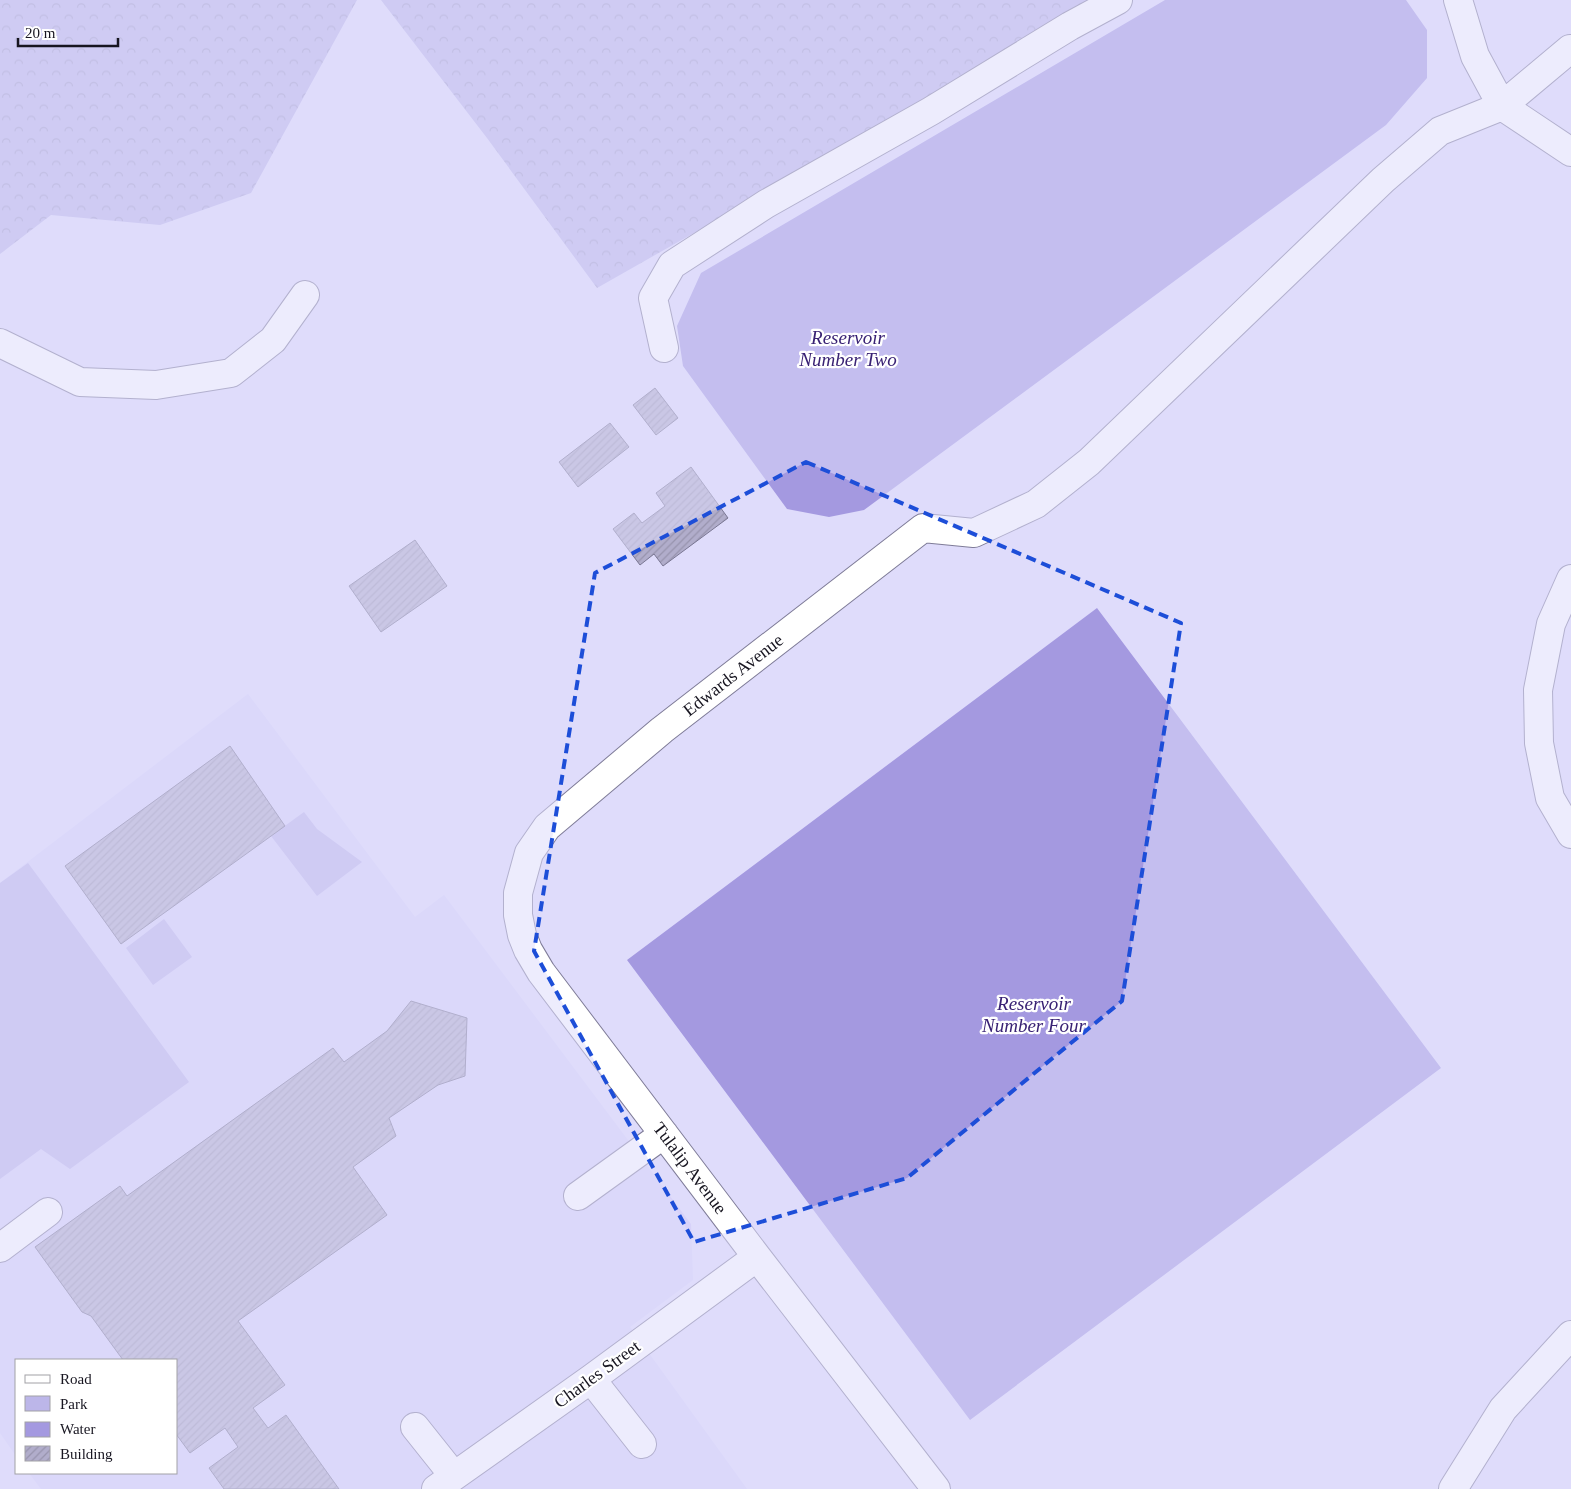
<svg xmlns="http://www.w3.org/2000/svg" width="1571" height="1489" font-family="'Times New Roman',serif">
	<style>
		.built { fill: #d7d2f9 }
		.green { fill: #bcb6e9 }
		.forest { fill: url(#forest-crowns) }
		.water { fill: #a499e0 }
		.building { fill: url(#building-hatch); stroke: #7a7793 }
		.lines { fill: none; stroke-linecap: round; stroke-linejoin: round }
		.minor-casing { stroke: #7f7c98; stroke-width: 30 }
		.minor { stroke: #fff; stroke-width: 28 }
		.marked { fill: none; stroke: #1d4ed8; stroke-width: 4; stroke-dasharray: 10 6; stroke-linejoin: round }
		.labels { text-anchor: middle; dominant-baseline: central; stroke-width: 4.5; stroke-linejoin: round; paint-order: stroke }
		.street-label { font-size: 18px; fill: #171520; stroke: #fff }
		.water-label { font-size: 19px; font-style: italic; fill: #392274; stroke: #fff }
	</style>
	<defs>
		<pattern id="forest-crowns" width="20" height="18" patternUnits="userSpaceOnUse" patternTransform="scale(1.25)"><rect width="20" height="18" fill="#bcb6e9"/><path d="M2 6a3 3 0 1 1 6 0M12 15a3 3 0 1 1 6 0" fill="none" stroke="#a19cc8"/></pattern>
		<pattern id="building-hatch" width="6" height="6" patternUnits="userSpaceOnUse" patternTransform="scale(1.25)"><rect width="6" height="6" fill="#b1adcb"/><path d="M-1 1l2-2M0 6l6-6M5 7l2-2" fill="none" stroke="#9894ae"/></pattern>
	</defs>
	<rect width="100%" height="100%" fill="#dfdcfb"/>
	<path class="built" d="M248,694l167,223 29,-22 247,329 2,56 -63,47 117,162h-706l-12,-16h147v-113h-160v96l-16,-23v-550z"/>
	<path class="green" d="M304,812l13,17 45,33 -45,34 -46,-60z
		M28,863l161,219 -119,87 -29,-20 -41,30v-296z
		M164,919l28,38 -39,28 -27,-37z"/>
	<path class="forest" d="M0,0h357l-106,193 -91,32 -109,-10 -51,39z
		M381,0h723l-507,288 -110,-150z"/>
	<path class="water" d="M1165,0h241l21,30v48l-41,47 -522,385 -35,7 -42,-8 -104,-143 -6,-40 24,-53z
		M1097,608l344,460 -471,352 -343,-460z"/>
	<path class="building" d="M655,388l23,30 -22,17 -23,-30z
		M610,423l19,24 -51,40 -19,-25z
		M691,467l37,51 -65,48 -9,-12 -14,11 -27,-36 21,-16 8,10 23,-17 -9,-13z
		M415,540l32,46 -66,46 -32,-46z
		M230,746l55,80 -164,118 -56,-78z
		M411,1001l56,17 -2,58 -27,9 -49,33 7,18 -43,31 34,48 -149,106 47,64 -32,23 15,20 18,-13 53,74h-115l-15,-21 29,-21 -13,-19 -35,25 -14,-19v-74h-53l-32,-44 -9,-4 -47,-65 85,-61 7,10 206,-148 11,14 43,-31z"/>
	<g class="lines">
		<defs>
			<path id="minor" d="M1458,0l17,56 27,50 69,46
				M0,343l80,39 76,3 75,-12 42,-33 32,-45
				M664,348l-11,-50 19,-33 94,-61 165,-93 139,-85 48,-26
				M1571,579l-20,45 -13,66 1,53 11,55 21,36
				M578,1196l86,-62
				M0,1248l48,-36
				M591,1379l51,65
				M415,1427l39,49
				M436,1489l155,-110 166,-122
				M936,1489l-179,-232 -216,-285 -13,-22 -6,-15 -4,-20v-22l11,-40 18,-26 115,-97 261,-202 51,5 62,-29 53,-42 294,-282 57,-49 62,-25 68,-57
				M1453,1489l50,-80 68,-74"/>
		</defs>
		<use href="#minor" class="minor-casing"/>
		<use href="#minor" class="minor"/>
	</g>
	<path d="M0 0H1571V1489H0ZM806,462l375,161 -59,378 -215,177 -213,64 -160,-291 61,-378z" fill="#dfdcfb" fill-opacity=".55" fill-rule="evenodd"/>
	<path class="marked" d="M806,462l375,161 -59,378 -215,177 -213,64 -160,-291 61,-378z"/>
	<g class="labels">
		<g class="street-label">
			<text transform="translate(733 675) rotate(-38)">Edwards Avenue</text>
			<text transform="translate(690 1168) rotate(53)">Tulalip Avenue</text>
			<text transform="translate(597 1374) rotate(-36)">Charles Street</text>
		</g>
		<g class="water-label">
			<text x="848" y="337">Reservoir<tspan x="848" dy="22">Number Two</tspan></text>
			<text x="1034" y="1003">Reservoir<tspan x="1034" dy="22">Number Four</tspan></text>
		</g>
	</g>
	<rect x="15" y="1359" width="162" height="115" fill="#ffffff" stroke="#a2a1a6"/>
	<rect x="25" y="1375" width="25" height="8" fill="#ffffff" stroke="#a2a1a6"/>
	<text x="60" y="1384" font-size="15" fill="#171520">Road</text>
	<rect x="25" y="1396" width="25" height="15" fill="#bcb6e9" stroke="#a2a1a6"/>
	<text x="60" y="1409" font-size="15" fill="#171520">Park</text>
	<rect x="25" y="1422" width="25" height="15" fill="#a499e0" stroke="#a2a1a6"/>
	<text x="60" y="1434" font-size="15" fill="#171520">Water</text>
	<rect x="25" y="1446" width="25" height="15" fill="url(#building-hatch)" stroke="#a2a1a6"/>
	<text x="60" y="1459" font-size="15" fill="#171520">Building</text>
	<path d="M18 38v8h100v-8" fill="none" stroke="#171520" stroke-width="2.5"/>
	<text x="25" y="38" font-size="15" fill="#171520" stroke="#ffffff" stroke-width="4" paint-order="stroke">20 m</text>
</svg>
